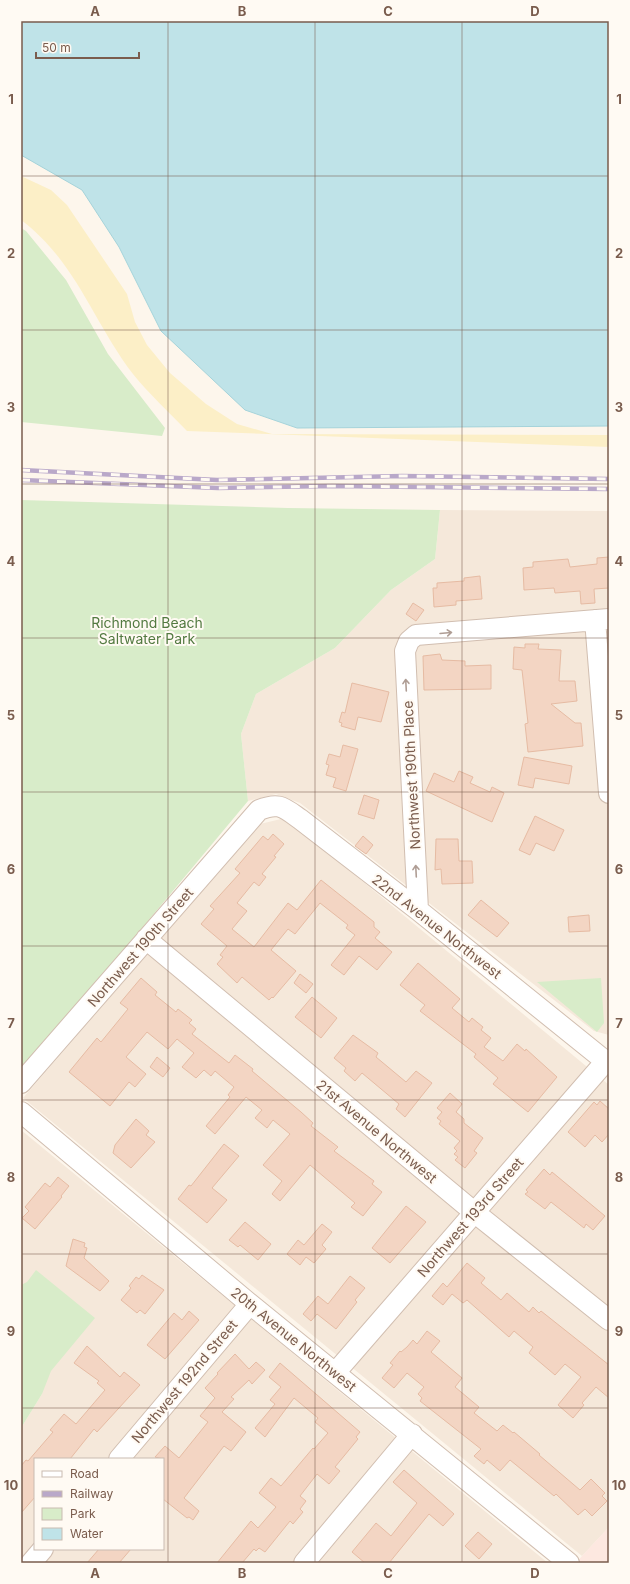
<svg xmlns="http://www.w3.org/2000/svg" width="630" height="1584" font-family="Inter,sans-serif">
	<style>
		.residential { fill: #f5e8da; fill-rule: evenodd }
		.commercial { fill: #fde8e0 }
		.green { fill: #d8ecc9 }
		.sand { fill: #fcefc7 }
		.water { fill: #bfe3e8; stroke: #a5d3da }
		.building { fill: #f3d5c3; stroke: #e6bba3 }
		.lines { fill: none; stroke-linecap: round; stroke-linejoin: round }
		.minor-casing { stroke: #d1beb0; stroke-width: 22 }
		.minor { stroke: #fff; stroke-width: 20 }
		.rail-casing { stroke: #b9a8c9; stroke-width: 4.5 }
		.rail { stroke: #fffaf3; stroke-width: 3; stroke-dasharray: 9; stroke-linecap: butt }
		.oneway { stroke: #af9d94 }
		.grid { fill: none; stroke: #7a5c4d; stroke-width: 1; stroke-opacity: 0.55 }
		.labels { text-anchor: middle; dominant-baseline: central; stroke-width: 4; stroke-linejoin: round; paint-order: stroke }
		.park-label { font-size: 14px; fill: #537a41; stroke: #fffaf3 }
		.street-label { font-size: 14px; fill: #7a5c4d; stroke: #fffaf3 }
		.neatline { fill: none; stroke: #7a5c4d; stroke-width: 1.5 }
		.grid-label { font-size: 13px; text-anchor: middle; font-weight: bold; fill: #7a5c4d }
	</style>
	<rect width="100%" height="100%" fill="#fdf6ec"/>
	<path class="residential" d="M440,510l169,1v524l-15,-4 -294,-228 -24,-9 -28,7 -7,-67 15,-40 79,-46 56,-58 44,-31z
		M281,819l17,9 311,257v442l-27,29 -559,-458 237,-274z
		M21,1130l527,433h-527v-135l21,-34 -21,-74zM35,1459h128v90h-128z"/>
	<path class="commercial" d="M609,1527v36h-33l6,-7z"/>
	<path class="green" d="M21,228l5,3 40,49 42,74 57,74 -3,8 -141,-14z
		M21,500l267,8 152,2 -5,49 -44,31 -56,58 -79,46 -15,40 7,67 -227,272z
		M601,978l3,45 -7,9 -60,-50z
		M36,1270l59,48 -44,53 -9,23 -21,34v-143l6,-3z"/>
	<path class="sand" d="M21,176l30,14 16,15 60,89 8,28 12,23 23,28 36,31 31,20 35,10 337,1v12l-422,-16c-18,-19 -38,-37 -54,-57 -40,-52 -57,-113 -112,-154z"/>
	<path class="water" d="M21,21h588v405l-312,2 -52,-18 -84,-79 -42,-84 -37,-57 -61,-35z"/>
	<path class="building" d="M609,557v31l-15,1 1,14 -14,1 -1,-13 -25,2 -1,-5 -30,2 -1,-22 10,-1v-5l35,-3 2,8 27,-3v-6z
		M480,576l2,23 -26,2v4l-22,2 -1,-19h4v-5l27,-2v-3z
		M413,603l11,7 -8,11 -10,-7z
		M525,644h14l-1,5 23,1 -2,31h16l2,20 -26,3 24,19h6l2,23 -55,6 -3,-28 3,-1 -6,-53 -9,-1 1,-22 11,1z
		M440,654l2,6 23,1v5l26,-1v24l-67,1 -1,-34z
		M352,683l37,9 -8,30 -23,-5 -3,13 -14,-4 1,-3 -3,-1 3,-10 3,1z
		M343,745l15,4 -12,42 -13,-4 3,-9 -10,-3 3,-10 -3,-1 3,-10 11,3z
		M524,757l48,9 -3,18 -34,-6 -2,10 -15,-3z
		M459,771l14,6 -3,6 20,9 2,-5 12,6 -12,29 -66,-31 8,-18 20,9z
		M364,795l15,5 -5,19 -16,-5z
		M535,816l29,14 -10,21 -18,-8 -6,12 -11,-5z
		M273,834l11,10 -10,12 2,1 -14,17 4,3 -7,9 -5,-4 -17,21 10,8 -15,18 22,18 34,-44 9,7 24,-30 53,42v5l6,5 -5,6 17,14 -15,18 -18,-14 -15,19 -13,-10 24,-30 -9,-7 2,-3 -28,-22 -25,31 -7,-5 -17,21 25,21 -23,27 -1,-1 -3,3 -27,-23 -5,6 -20,-19 6,-7 -3,-2 7,-9 -26,-22 13,-15 -4,-3 30,-33 -5,-4 28,-33 5,4z
		M363,836l10,9 -7,9 -11,-8z
		M436,839h22l1,22h13l1,22 -31,1 -1,-15 -6,1z
		M481,900l28,23 -12,14 -29,-22z
		M589,915l1,16 -21,1 -1,-15z
		M418,963l42,36 -8,9 17,14 3,-4 11,9 -2,3 10,8 -7,9 19,14 14,-17 8,7 1,-2 31,28 -29,35 -35,-28 5,-6 -24,-21 2,-3 -56,-43 5,-6 -25,-20z
		M300,974l13,10 -7,9 -12,-10z
		M141,978l16,14 -2,3 21,17 2,-3 14,11 -3,3 7,6 -4,5 37,29 6,-8 18,14 -1,2 49,41 12,11 -2,3 27,21 -4,4 40,30 -2,3 10,8 -19,24 -12,-9 4,-4 -45,-38 -30,36 -8,-7 10,-13 -19,-16 27,-31 -17,-14 -6,8 -12,-10 7,-8 -16,-13 -31,37 -9,-8 24,-29 -2,-2 6,-8 -19,-16 -4,5 -7,-6 -8,8 -14,-11 12,-14 -17,-14 -9,10 -21,-17 -21,25 20,17 -11,13 -6,-5 -19,24 -41,-34 28,-34 4,4 27,-33 -8,-6z
		M312,997l25,21 -16,20 -26,-21z
		M353,1035l25,18 -2,4 30,25 10,-11 16,12 -27,34 -9,-8 3,-5 -37,-31 -7,8 -11,-10 2,-3 -12,-10z
		M157,1057l13,11 -7,9 -13,-10z
		M450,1093l12,11 -6,8 8,7v4l19,15 -9,13 3,2 -12,15 -10,-8 3,-3 -4,-3 3,-3 -3,-3 6,-7 -21,-17 2,-3 -4,-3 5,-6 -5,-4z
		M600,1101l9,8v25l-7,8 -7,-7 -10,12 -17,-15 26,-30 3,3z
		M136,1119l13,12 -3,4 9,7 -24,26 -18,-15 2,-8z
		M224,1144l15,12 -27,32 15,12 -20,23 -29,-24 11,-14 2,1z
		M544,1169l6,6 2,-3 53,44 -12,14 -7,-6 -2,4 -33,-26 -6,7 -20,-15 3,-2 -2,-2z
		M58,1177l11,9 -8,10 1,1 -27,32 -13,-11 7,-7 -4,-4 20,-24 5,4z
		M406,1206l20,16 -36,41 -18,-15z
		M245,1222l26,22 -13,16 -18,-15 -2,2 -9,-7z
		M322,1224l10,8 -10,13 4,4 -12,14 -8,-6 -6,8 -13,-11 11,-14 6,5z
		M73,1239l12,4 -1,4 3,1 -3,10 25,23 -9,10 -34,-25z
		M467,1263l18,15 -4,5 20,17 6,-7 22,19 4,-5 6,6 2,-2 68,54v33l-13,-11 -14,16 2,2 -11,13 -15,-13 23,-28 -16,-13 -10,11 -26,-22 4,-6 -19,-16 -5,6 -42,-37 -4,3 -11,-9 -9,11 -11,-9 11,-13 4,4z
		M142,1275l22,15 -19,24 -5,-4 -3,3 -16,-13 10,-12 -2,-2 7,-9 3,2z
		M350,1276l15,12 -10,12 2,2 -21,27 -19,-15 -6,7 -8,-7 15,-18 10,8z
		M189,1311l10,9 -34,39 -18,-14 27,-32 8,7z
		M427,1331l13,10 -9,11 31,26 -7,9 24,20 -5,6 23,18 6,-6 10,8 1,-1 26,22 -1,1 41,35 11,-11 14,14 -3,3 5,5 -15,15 -7,-7 -7,6 -22,-21 -2,2 -44,-36 -10,11 -13,-11 -3,4 -10,-8 7,-7 -61,-48 2,-3 -4,-4 6,-7 -17,-14 -13,15 -12,-10 11,-13 -3,-2 10,-12 1,1 6,-5 6,-7 4,4z
		M87,1346l33,31 4,-5 16,13 -43,47 -3,-3 -24,30h-35v38l-14,16v-47l5,-6 2,1 25,-29 -3,-2 14,-16 12,10 29,-34 -8,-7 2,-2 -25,-18z
		M235,1354l14,15 7,-7 9,8 -13,14 -3,-4 -18,17 3,2 -12,13 24,20 -15,19 -7,-5 -40,52 15,13 -6,9 -4,-3 -2,1 -24,-19v-40l-8,-2 10,-11 14,12 29,-36 -8,-6 15,-18 -10,-10 13,-14 -1,-1z
		M280,1363l80,69 -4,5 2,2 -23,28 5,4 -11,13 -12,-10 -17,22 6,5 -6,8 3,3 -10,12 -3,-3 -25,31 -6,-4 -3,3 -2,-2 -12,14h-25l34,-42 7,7 18,-21 -17,-14 12,-15 10,8 32,-38 1,1 14,-16 -13,-11 3,-4 -24,-20 -29,39 -10,-9 20,-24 -5,-4 11,-13 -12,-10z
		M404,1470l50,44 -11,12 -14,-12 -40,49h-24l-13,-11 24,-29 15,13 26,-33 -24,-21z
		M478,1532l14,12 -13,15 -14,-13z
		M99,1549h32l-12,14h-32z"/>
	<g class="lines">
		<defs>
			<path id="minor" d="M595,620l14,173
				M418,910l-13,-259 4,-10 7,-6 193,-16
				M146,939l328,273 135,108
				M21,1083l238,-273c20,-8 24,-3 41,9l118,91 191,154
				M21,1112l229,192 319,259
				M335,1373l271,-312h3
				M119,1459l131,-155
				M31,1563l12,-14
				M304,1563l108,-129"/>
		</defs>
		<use href="#minor" class="minor-casing"/>
		<use href="#minor" class="minor"/>
		<defs>
			<path id="rail" d="M21,470l196,10 185,-4 207,3
				M21,480l197,8 114,-2 277,3"/>
		</defs>
		<use href="#rail" class="rail-casing"/>
		<use href="#rail" class="rail"/>
	</g>
	<defs><path id="oneway-shaft" d="M-6 0H5M1.5-3L5.5 0L1.5 3" fill="none" stroke-width="1.6" stroke-linecap="round" stroke-linejoin="round"/></defs>
	<g class="oneway">
		<use href="#oneway-shaft" transform="translate(446 633) rotate(-5)"/>
		<use href="#oneway-shaft" transform="translate(406 685) rotate(-93)"/>
		<use href="#oneway-shaft" transform="translate(416 871) rotate(-93)"/>
	</g>
	<path class="grid" d="M168,21v1542M315,21v1542M462,21v1542M21,176h588M21,330h588M21,484h588M21,638h588M21,792h588M21,946h588M21,1100h588M21,1254h588M21,1408h588"/>
	<g class="labels">
		<g class="park-label">
			<text x="147" y="622">Richmond Beach<tspan x="147" dy="16">Saltwater Park</tspan></text>
		</g>
		<g class="street-label">
			<text transform="translate(411 775) rotate(-93)">Northwest 190th Place</text>
			<text transform="translate(437 926) rotate(38)">22nd Avenue Northwest</text>
			<text transform="translate(140 947) rotate(-49)">Northwest 190th Street</text>
			<text transform="translate(377 1131) rotate(40)">21st Avenue Northwest</text>
			<text transform="translate(470 1217) rotate(-49)">Northwest 193rd Street</text>
			<text transform="translate(294 1339) rotate(39)">20th Avenue Northwest</text>
			<text transform="translate(184 1381) rotate(-50)">Northwest 192nd Street</text>
		</g>
	</g>
	<rect width="630" height="1584" fill="none" stroke="#fffaf3" stroke-width="44"/>
	<rect x="34" y="1458" width="130" height="92" fill="#fffaf3" stroke="#cabbb1"/>
	<rect x="42" y="1471" width="20" height="6" fill="#ffffff" stroke="#cabbb1"/>
	<text x="70" y="1478" font-size="12" fill="#7a5c4d">Road</text>
	<rect x="42" y="1491" width="20" height="6" fill="#b9a8c9" stroke="#cabbb1"/>
	<text x="70" y="1498" font-size="12" fill="#7a5c4d">Railway</text>
	<rect x="42" y="1508" width="20" height="12" fill="#d8ecc9" stroke="#cabbb1"/>
	<text x="70" y="1518" font-size="12" fill="#7a5c4d">Park</text>
	<rect x="42" y="1528" width="20" height="12" fill="#bfe3e8" stroke="#cabbb1"/>
	<text x="70" y="1538" font-size="12" fill="#7a5c4d">Water</text>
	<path d="M36 52v6h103v-6" fill="none" stroke="#7a5c4d" stroke-width="2"/>
	<text x="42" y="52" font-size="12" fill="#7a5c4d" stroke="#fffaf3" stroke-width="3" paint-order="stroke">50 m</text>
	<rect x="22" y="22" width="586" height="1540" class="neatline"/>
	<g class="grid-label">
		<text x="95" y="16">A</text>
		<text x="242" y="16">B</text>
		<text x="388" y="16">C</text>
		<text x="535" y="16">D</text>
		<text x="11" y="104">1</text>
		<text x="619" y="104">1</text>
		<text x="11" y="258">2</text>
		<text x="619" y="258">2</text>
		<text x="11" y="412">3</text>
		<text x="619" y="412">3</text>
		<text x="11" y="566">4</text>
		<text x="619" y="566">4</text>
		<text x="11" y="720">5</text>
		<text x="619" y="720">5</text>
		<text x="11" y="874">6</text>
		<text x="619" y="874">6</text>
		<text x="11" y="1028">7</text>
		<text x="619" y="1028">7</text>
		<text x="11" y="1182">8</text>
		<text x="619" y="1182">8</text>
		<text x="11" y="1336">9</text>
		<text x="619" y="1336">9</text>
		<text x="11" y="1490">10</text>
		<text x="619" y="1490">10</text>
		<text x="95" y="1578">A</text>
		<text x="242" y="1578">B</text>
		<text x="388" y="1578">C</text>
		<text x="535" y="1578">D</text>
	</g>
</svg>
